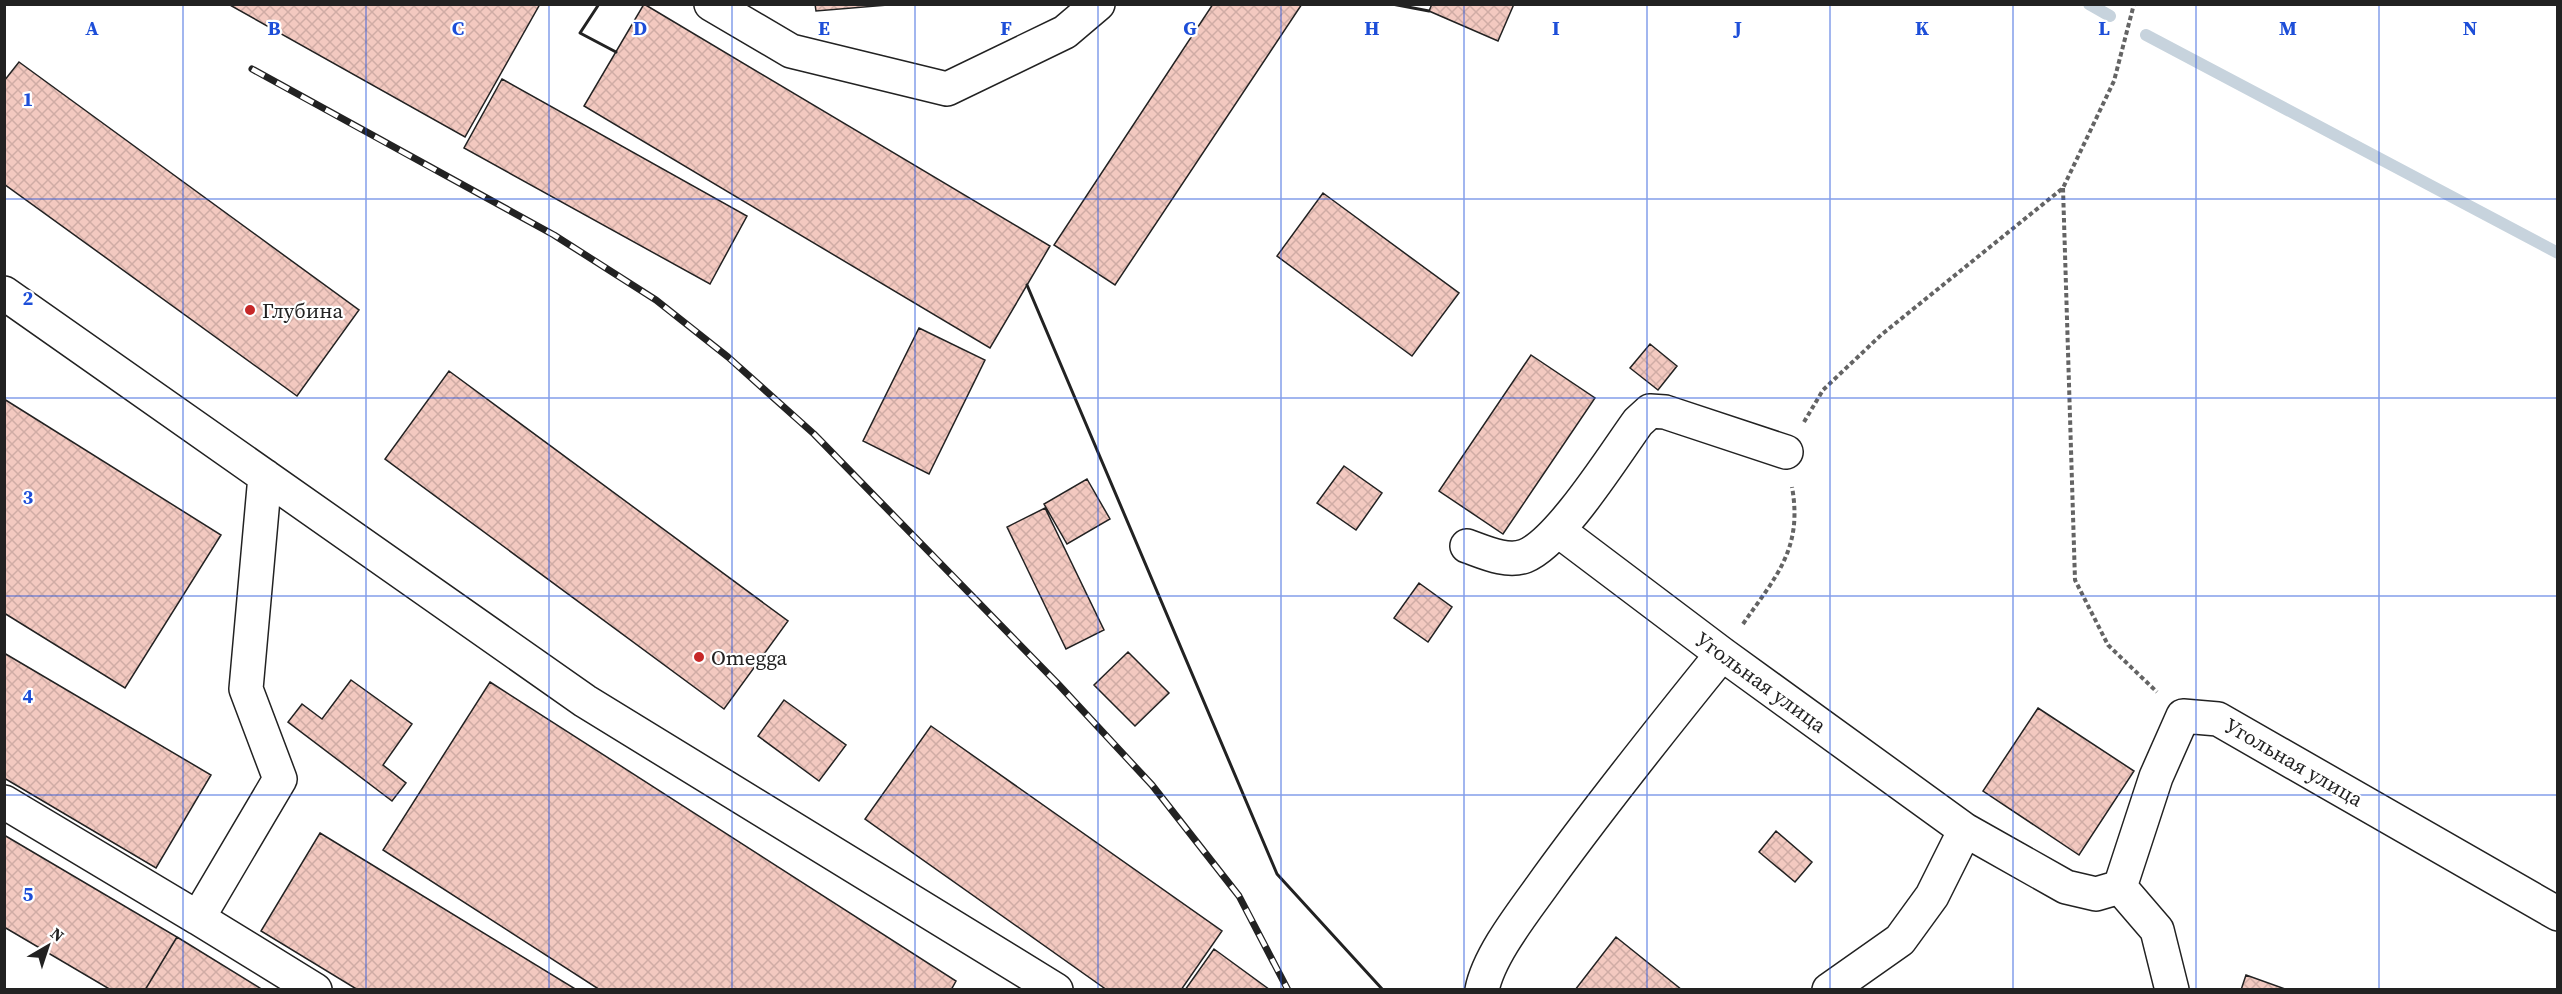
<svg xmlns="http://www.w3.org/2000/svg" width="2562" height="994" font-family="'Source Serif 4',serif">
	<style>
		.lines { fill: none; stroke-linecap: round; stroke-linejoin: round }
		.stream { stroke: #c7d3dd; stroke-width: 12 }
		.building { fill: url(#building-cross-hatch); stroke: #222; stroke-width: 1.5 }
		.minor-casing { stroke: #222; stroke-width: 36 }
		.path { stroke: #646464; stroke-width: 4; stroke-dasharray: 4.5 3; stroke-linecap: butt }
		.minor { stroke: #fff; stroke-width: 33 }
		.rail-casing { stroke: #222; stroke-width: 7 }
		.rail { stroke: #fff; stroke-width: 4.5; stroke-dasharray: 14; stroke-linecap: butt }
		.wall { stroke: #222; stroke-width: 3 }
		.grid { fill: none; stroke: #1d4ed8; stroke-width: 1.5; stroke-opacity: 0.55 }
		.poi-dot { fill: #c62828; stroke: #fff; stroke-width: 2 }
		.labels { text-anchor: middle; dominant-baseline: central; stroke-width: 4.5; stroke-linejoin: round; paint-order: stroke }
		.poi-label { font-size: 21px; fill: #222; stroke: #fff; text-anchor: start }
		.street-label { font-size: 21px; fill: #222; stroke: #fff }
		.grid-label { font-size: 20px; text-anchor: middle; font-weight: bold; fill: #1d4ed8; stroke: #fff; stroke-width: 4.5; stroke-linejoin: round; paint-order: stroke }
	</style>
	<defs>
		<pattern id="building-cross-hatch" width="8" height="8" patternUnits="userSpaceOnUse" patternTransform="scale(1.5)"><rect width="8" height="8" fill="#f3c9c0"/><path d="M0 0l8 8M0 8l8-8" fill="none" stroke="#d0aca5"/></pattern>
	</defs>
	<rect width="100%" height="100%" fill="#fff"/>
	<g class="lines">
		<path class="stream" d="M2089,4l21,12
			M2146,35l412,218"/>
	</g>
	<path class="building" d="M228,4h312l-75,133z
		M644,4l406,242 -60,102 -406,-242z
		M815,4h85l-84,7z
		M1213,4h89l-187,281 -61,-40z
		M1432,4h82l-16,37 -69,-30z
		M19,62l340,248 -62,86 -293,-212v-103z
		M502,79l245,137 -37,68 -246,-136z
		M1323,193l136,100 -47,63 -135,-100z
		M919,328l66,32 -56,114 -66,-33z
		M1650,344l27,22 -19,24 -28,-22z
		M1531,355l64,43 -92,136 -64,-43z
		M449,371l339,250 -64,88 -339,-250z
		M4,399l217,136 -96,153 -121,-75z
		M1344,466l38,27 -26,37 -39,-27z
		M1087,479l23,40 -43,25 -23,-40z
		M1045,508l59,122 -38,19 -59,-122z
		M1419,583l33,24 -24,35 -34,-24z
		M1128,652l41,41 -34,33 -41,-41z
		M4,653l207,122 -55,93 -152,-90z
		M351,680l61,44 -29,41 23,18 -14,18 -104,-79 14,-18 20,15z
		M490,682l466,299 -5,9h-351l-217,-140z
		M784,700l62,45 -27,36 -61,-45z
		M2038,708l96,63 -55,84 -96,-64z
		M931,726l291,205 -41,59h-74l-242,-171z
		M1776,831l36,31 -17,20 -36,-30z
		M320,833l257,157h-219l-97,-59z
		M4,835l173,102 -32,53h-34l-107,-63z
		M177,937l86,53h-118z
		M1616,937l66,53h-107z
		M1214,949l56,41h-85z
		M2246,975l42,15h-47z"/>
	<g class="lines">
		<defs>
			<path id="minor" d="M711,4l80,47 156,38 118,-57 33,-28
				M4,293l581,408 471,289
				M265,476l-19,213 34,90 -82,139 117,72
				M1559,531l163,123 243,176 101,57 30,7 24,-7
				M1467,546c17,6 40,17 58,10 35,-14 89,-101 113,-134l12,-11 15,1 121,40
				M4,802l194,116
				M1482,990c7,-36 44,-81 65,-111 56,-77 115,-151 175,-225
				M1829,990l71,-50 32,-44 33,-66
				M2172,990l-15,-60 -37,-43 36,-110 27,-61 35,3 340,195"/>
		</defs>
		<use href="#minor" class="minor-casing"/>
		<path class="path" d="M2063,188l12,392 33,65 49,47
			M1804,422l19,-32 58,-55 182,-147 51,-107 20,-77
			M1743,624c33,-48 60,-75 49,-137"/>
		<use href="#minor" class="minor"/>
		<defs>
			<path id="rail" d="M252,69l302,166 102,65 72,57 86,77 244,250 94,101 87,111 49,94"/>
		</defs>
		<use href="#rail" class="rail-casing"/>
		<use href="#rail" class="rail"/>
		<path class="wall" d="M599,4l-19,29 36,19
			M1392,4l37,7
			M1027,285l250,589 106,116"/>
	</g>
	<path class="grid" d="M183,4v986M366,4v986M549,4v986M732,4v986M915,4v986M1098,4v986M1281,4v986M1464,4v986M1647,4v986M1830,4v986M2013,4v986M2196,4v986M2379,4v986M4,199h2554M4,398h2554M4,596h2554M4,795h2554"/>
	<g class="poi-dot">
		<circle cx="250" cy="310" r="6"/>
		<circle cx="699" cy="657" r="6"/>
	</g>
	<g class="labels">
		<g class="poi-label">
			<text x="262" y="310">Глубина</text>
			<text x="711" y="657">Omegga</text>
		</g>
		<g class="street-label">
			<text transform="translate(1761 682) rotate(36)">Угольная улица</text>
			<text transform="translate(2294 762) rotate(30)">Угольная улица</text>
		</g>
	</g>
	<g class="grid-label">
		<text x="92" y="35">A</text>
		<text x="274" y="35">B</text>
		<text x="458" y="35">C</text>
		<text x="640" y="35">D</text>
		<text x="824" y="35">E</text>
		<text x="1006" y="35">F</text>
		<text x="1190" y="35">G</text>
		<text x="1372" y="35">H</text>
		<text x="1556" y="35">I</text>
		<text x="1738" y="35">J</text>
		<text x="1922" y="35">K</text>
		<text x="2104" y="35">L</text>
		<text x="2288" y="35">M</text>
		<text x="2470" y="35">N</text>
		<text x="28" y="106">1</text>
		<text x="28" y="305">2</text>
		<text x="28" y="504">3</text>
		<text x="28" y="703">4</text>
		<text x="28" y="901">5</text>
	</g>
	<rect width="2562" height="994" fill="none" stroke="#222222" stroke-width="12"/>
	<g transform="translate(48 946) rotate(39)" stroke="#ffffff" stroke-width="4.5" paint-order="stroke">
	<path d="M0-4.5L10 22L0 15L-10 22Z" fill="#222222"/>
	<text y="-9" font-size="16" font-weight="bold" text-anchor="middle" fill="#222222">N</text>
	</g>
</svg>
